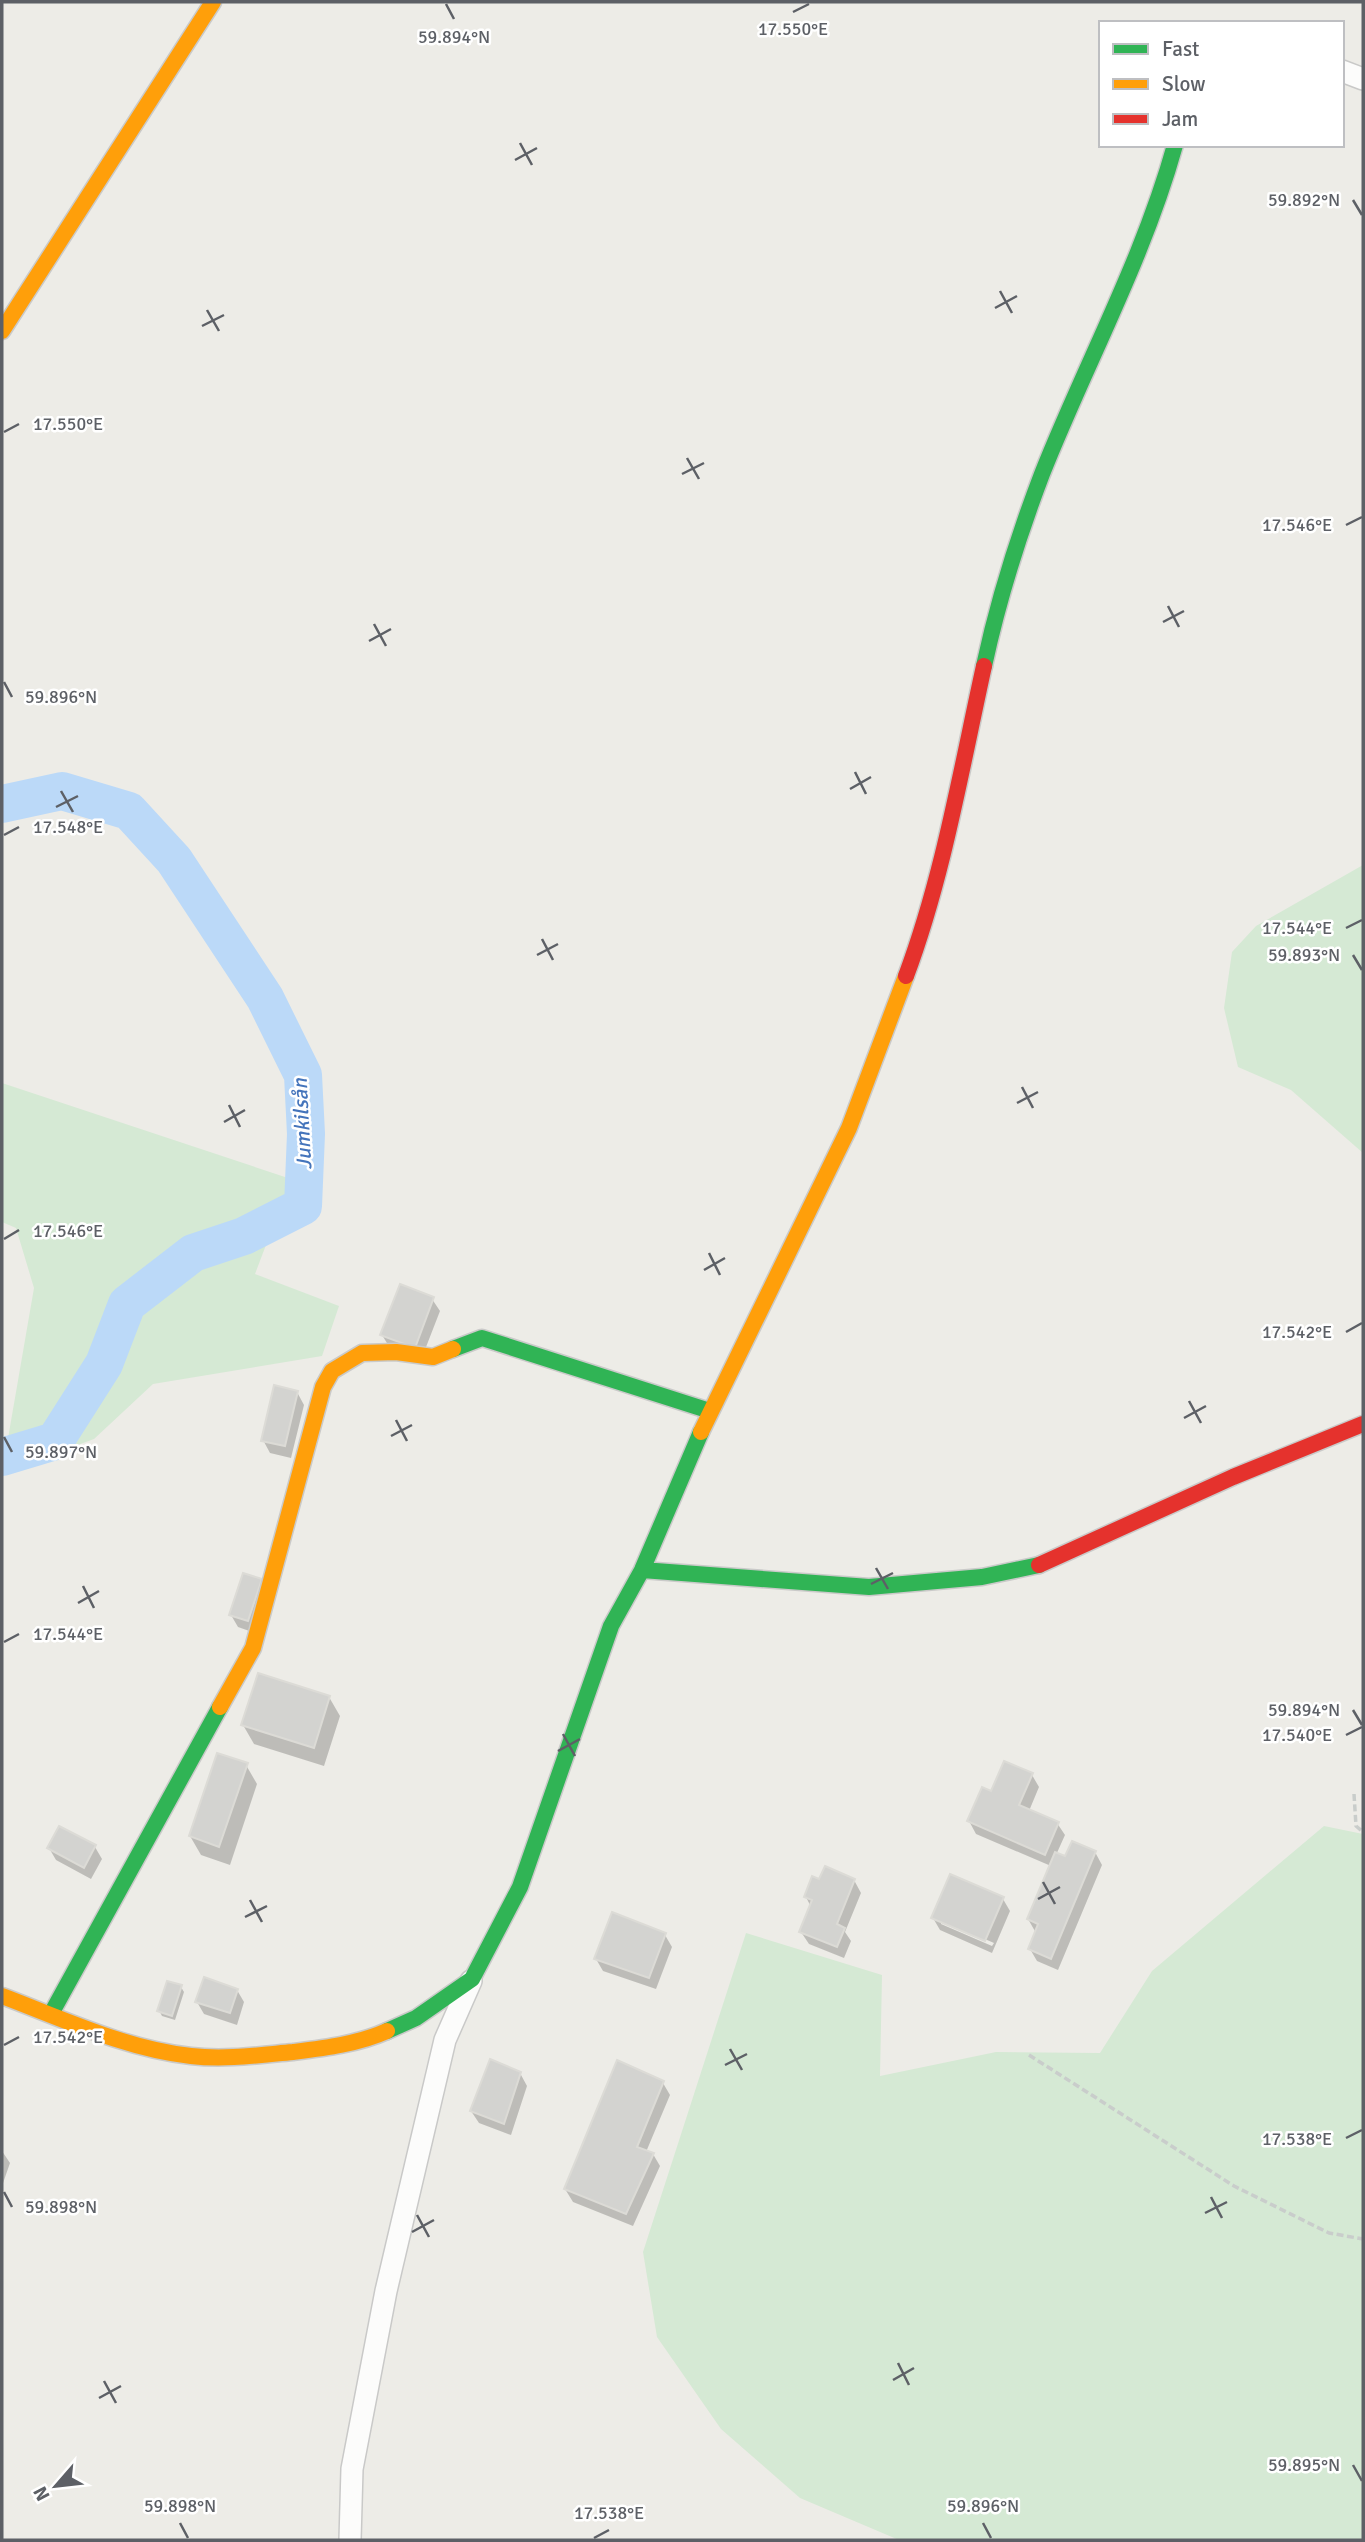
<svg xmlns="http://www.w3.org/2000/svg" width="1365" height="2542" font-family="Signika,sans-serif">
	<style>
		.green { fill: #d5e9d4 }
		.shadow { fill: #0003; fill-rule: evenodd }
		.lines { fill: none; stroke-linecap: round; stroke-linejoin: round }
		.river { stroke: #bbd9f8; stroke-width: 38 }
		.building { fill: #d3d3d0; stroke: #dcdbd6; stroke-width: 2 }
		.street-casing { stroke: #c9c9c8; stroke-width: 24 }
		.fast-casing { stroke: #cacac9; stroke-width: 19 }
		.slow-casing { stroke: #cacac9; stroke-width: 19 }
		.jam-casing { stroke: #cacac9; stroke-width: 19 }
		.path { stroke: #c9cdcb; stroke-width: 3.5; stroke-dasharray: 7 3.5; stroke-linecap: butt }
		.street { stroke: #fcfcfb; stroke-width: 21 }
		.fast { stroke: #30b455; stroke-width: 16 }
		.slow { stroke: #ff9f0a; stroke-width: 16 }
		.jam { stroke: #e5322d; stroke-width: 16 }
		.ticks { fill: none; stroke: #5d6066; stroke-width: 2.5 }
		.labels { text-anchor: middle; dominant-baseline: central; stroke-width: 5; stroke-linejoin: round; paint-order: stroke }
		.water-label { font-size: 21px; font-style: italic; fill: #4474bb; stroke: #fff }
		.ticks-label { font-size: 18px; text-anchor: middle; fill: #5d6066; stroke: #fff; stroke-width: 5; stroke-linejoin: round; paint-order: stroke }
	</style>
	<rect width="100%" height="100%" fill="#edece7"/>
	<path class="green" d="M1363,865v288l-72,-63 -53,-23 -14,-59 8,-56 24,-26z
		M2,1083l289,96 -36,95 84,32 -17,50 -169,28 -59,55 -92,34 32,-185 -18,-60 -14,-6z
		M1324,1826l39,8v706h-464l-99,-42 -79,-69 -64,-92 -14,-85 103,-319 136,42 -2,101 116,-24 104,1 52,-82z"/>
	<path class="shadow" d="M432,1299l8,12 -19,49 -31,-12 -8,-13z
		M297,1392l7,13 -13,53 -21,-5 -7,-13z
		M261,1581l-6,52 -17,-6 -7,-12z
		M329,1697l11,19 -16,50 -70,-22 -11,-19z
		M246,1765l11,19 -27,81 -29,-10 -11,-19z
		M1032,1775l7,12 -10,24 28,12 8,12 -9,20 10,4 29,-7 7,13 -44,105 -21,-9 -7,-12 6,-16 -8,-14 23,-53 -75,-32 -7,-13 23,-28z
		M95,1847l7,12 -11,20 -35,-19 -7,-12z
		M854,1880l7,13 -16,39 6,9 -7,17 -35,-14 -8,-12 10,-25 -5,-10z
		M1003,1899l7,12 -18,42 -52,-23 -7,-12zM941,1920l53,23 -2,3 -51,-22z
		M665,1935l7,12 -16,42 -53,-18 -7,-12z
		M181,1987l3,5 -9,28 -13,-4 -3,-6z
		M237,1990l7,12 -7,23 -33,-11 -7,-12z
		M520,2073l7,13 -16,49 -32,-12 -8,-12z
		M663,2083l7,12 -24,57 7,2 7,12 -27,60 -60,-24 -8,-13z
		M2,2151l8,12 -8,23z"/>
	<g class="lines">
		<path class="river" d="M2,804l60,-13 67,20 45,49 91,138 38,77 3,59 -3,72 -59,30 -51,17 -66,51 -23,60 -49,77 -53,16"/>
	</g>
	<path class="building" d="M400,1284l34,13 -19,51 -35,-13z
		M274,1385l24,6 -13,55 -24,-5z
		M243,1573l19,6 -14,42 -19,-6z
		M258,1673l72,23 -16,52 -73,-23z
		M217,1753l31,10 -29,84 -30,-11z
		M1004,1761l29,12 -14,32 40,17 -14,33 -78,-34 15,-34 9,4z
		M59,1826l37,19 -12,23 -37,-20z
		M1072,1841l24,10 -45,108 -23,-10 10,-25 -11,-5 28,-67 10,4z
		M825,1866l30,13 -18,45 8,4 -8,19 -38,-15 13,-32 -8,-3 8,-21 7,3z
		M950,1874l54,23 -19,44 -54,-23z
		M612,1912l54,21 -17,45 -55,-19z
		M204,1977l34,12 -8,24 -35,-11z
		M167,1981l15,4 -10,31 -15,-5z
		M490,2059l31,13 -17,52 -34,-13z
		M617,2060l47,21 -27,66 17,6 -28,61 -62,-25z"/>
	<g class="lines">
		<defs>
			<path id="street" d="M1342,71l21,8
				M350,2540l2,-71 34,-178 59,-251 26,-59"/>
			<path id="fast" d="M984,666c14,-65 34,-129 58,-192 44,-111 101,-214 133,-329
				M453,1349l29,-11 228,73
				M642,1570l227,17 113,-10 57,-12
				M51,2014l169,-307
				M387,2031l29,-13 56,-39 48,-92 91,-261 31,-56 59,-138"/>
			<path id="slow" d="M2,331l211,-329
				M701,1432l148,-304 57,-152
				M220,1707l33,-59 70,-261 9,-16 30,-18 34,-1 37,5 20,-8
				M2,1996c61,23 124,53 189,60 34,4 69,-1 102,-4 32,-4 65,-8 94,-21"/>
			<path id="jam" d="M906,976c37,-99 55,-206 78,-310
				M1039,1565l194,-88 130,-53"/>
		</defs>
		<use href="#street" class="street-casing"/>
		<use href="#fast" class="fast-casing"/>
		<use href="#slow" class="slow-casing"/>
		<use href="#jam" class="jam-casing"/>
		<path class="path" d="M1354,1794l2,32 7,6
			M1029,2055l205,131 95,47 34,6"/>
		<use href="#street" class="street"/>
		<use href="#fast" class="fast"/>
		<use href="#slow" class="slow"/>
		<use href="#jam" class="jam"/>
	</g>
	<path class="ticks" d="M446,4l8,15M793,12l16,-8M520,143l12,22M515,160l22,-12M1353,200l9,15M1000,291l12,22M995,308l22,-12M207,310l12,21M202,326l22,-11M4,432l15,-8M687,458l12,21M682,474l22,-11M1346,525l16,-8M1168,606l11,21M1163,622l21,-11M374,624l12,22M369,641l22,-12M4,682l8,15M855,772l11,22M850,789l21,-12M61,791l12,21M56,807l22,-11M4,835l15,-8M1346,928l16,-8M542,939l11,21M537,955l21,-11M1353,955l9,15M1022,1087l11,21M1017,1103l21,-11M229,1105l11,22M224,1122l21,-12M4,1239l15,-9M709,1253l11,22M704,1270l21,-12M1346,1332l16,-9M1189,1401l12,22M1184,1418l22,-12M396,1420l11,21M391,1436l21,-11M4,1437l8,15M876,1568l12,21M871,1584l22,-11M83,1586l11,22M78,1603l21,-12M4,1642l15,-8M1353,1710l9,15M563,1734l12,22M1346,1735l16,-8M558,1751l22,-12M1043,1882l12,22M1038,1899l22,-12M250,1900l12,22M245,1917l22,-11M4,2045l15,-8M730,2049l12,21M725,2065l22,-11M1346,2138l16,-8M4,2192l8,15M1211,2197l11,21M1205,2213l22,-11M417,2215l12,22M412,2232l22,-12M898,2363l11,22M893,2380l21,-12M104,2381l12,22M99,2398l22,-12M1353,2465l9,16M180,2523l8,15M983,2523l8,15M594,2538l15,-8"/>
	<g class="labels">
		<g class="water-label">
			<text transform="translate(302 1124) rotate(-93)">Jumkilsån</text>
		</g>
	</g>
	<g class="ticks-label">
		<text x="793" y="35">17.550°E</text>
		<text x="454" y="43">59.894°N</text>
		<text x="1304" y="206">59.892°N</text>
		<text x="68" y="430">17.550°E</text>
		<text x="1297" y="531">17.546°E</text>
		<text x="61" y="703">59.896°N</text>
		<text x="68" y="833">17.548°E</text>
		<text x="1297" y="934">17.544°E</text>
		<text x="1304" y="961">59.893°N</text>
		<text x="68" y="1237">17.546°E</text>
		<text x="1297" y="1338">17.542°E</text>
		<text x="61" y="1458">59.897°N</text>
		<text x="68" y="1640">17.544°E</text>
		<text x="1304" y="1716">59.894°N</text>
		<text x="1297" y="1741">17.540°E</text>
		<text x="68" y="2043">17.542°E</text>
		<text x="1297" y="2145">17.538°E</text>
		<text x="61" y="2213">59.898°N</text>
		<text x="1304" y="2471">59.895°N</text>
		<text x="180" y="2512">59.898°N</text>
		<text x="983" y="2512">59.896°N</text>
		<text x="609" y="2519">17.538°E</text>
	</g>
	<rect width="1365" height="2542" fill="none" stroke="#5d6066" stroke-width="7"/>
	<rect x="1099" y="21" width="245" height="126" fill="#ffffff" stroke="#bebfc2" stroke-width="2"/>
	<rect x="1113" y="44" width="35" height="10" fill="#30b455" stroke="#bebfc2" stroke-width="2"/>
	<text x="1162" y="56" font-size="21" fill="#5d6066">Fast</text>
	<rect x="1113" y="79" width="35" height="10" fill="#ff9f0a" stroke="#bebfc2" stroke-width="2"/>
	<text x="1162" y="91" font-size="21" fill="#5d6066">Slow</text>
	<rect x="1113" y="114" width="35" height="10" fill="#e5322d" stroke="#bebfc2" stroke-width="2"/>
	<text x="1162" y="126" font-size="21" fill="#5d6066">Jam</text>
	<g transform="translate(56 2486) rotate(242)" stroke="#ffffff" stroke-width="5" paint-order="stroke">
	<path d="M0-5L12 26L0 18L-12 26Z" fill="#5d6066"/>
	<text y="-10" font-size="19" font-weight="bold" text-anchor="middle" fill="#5d6066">N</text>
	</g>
</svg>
